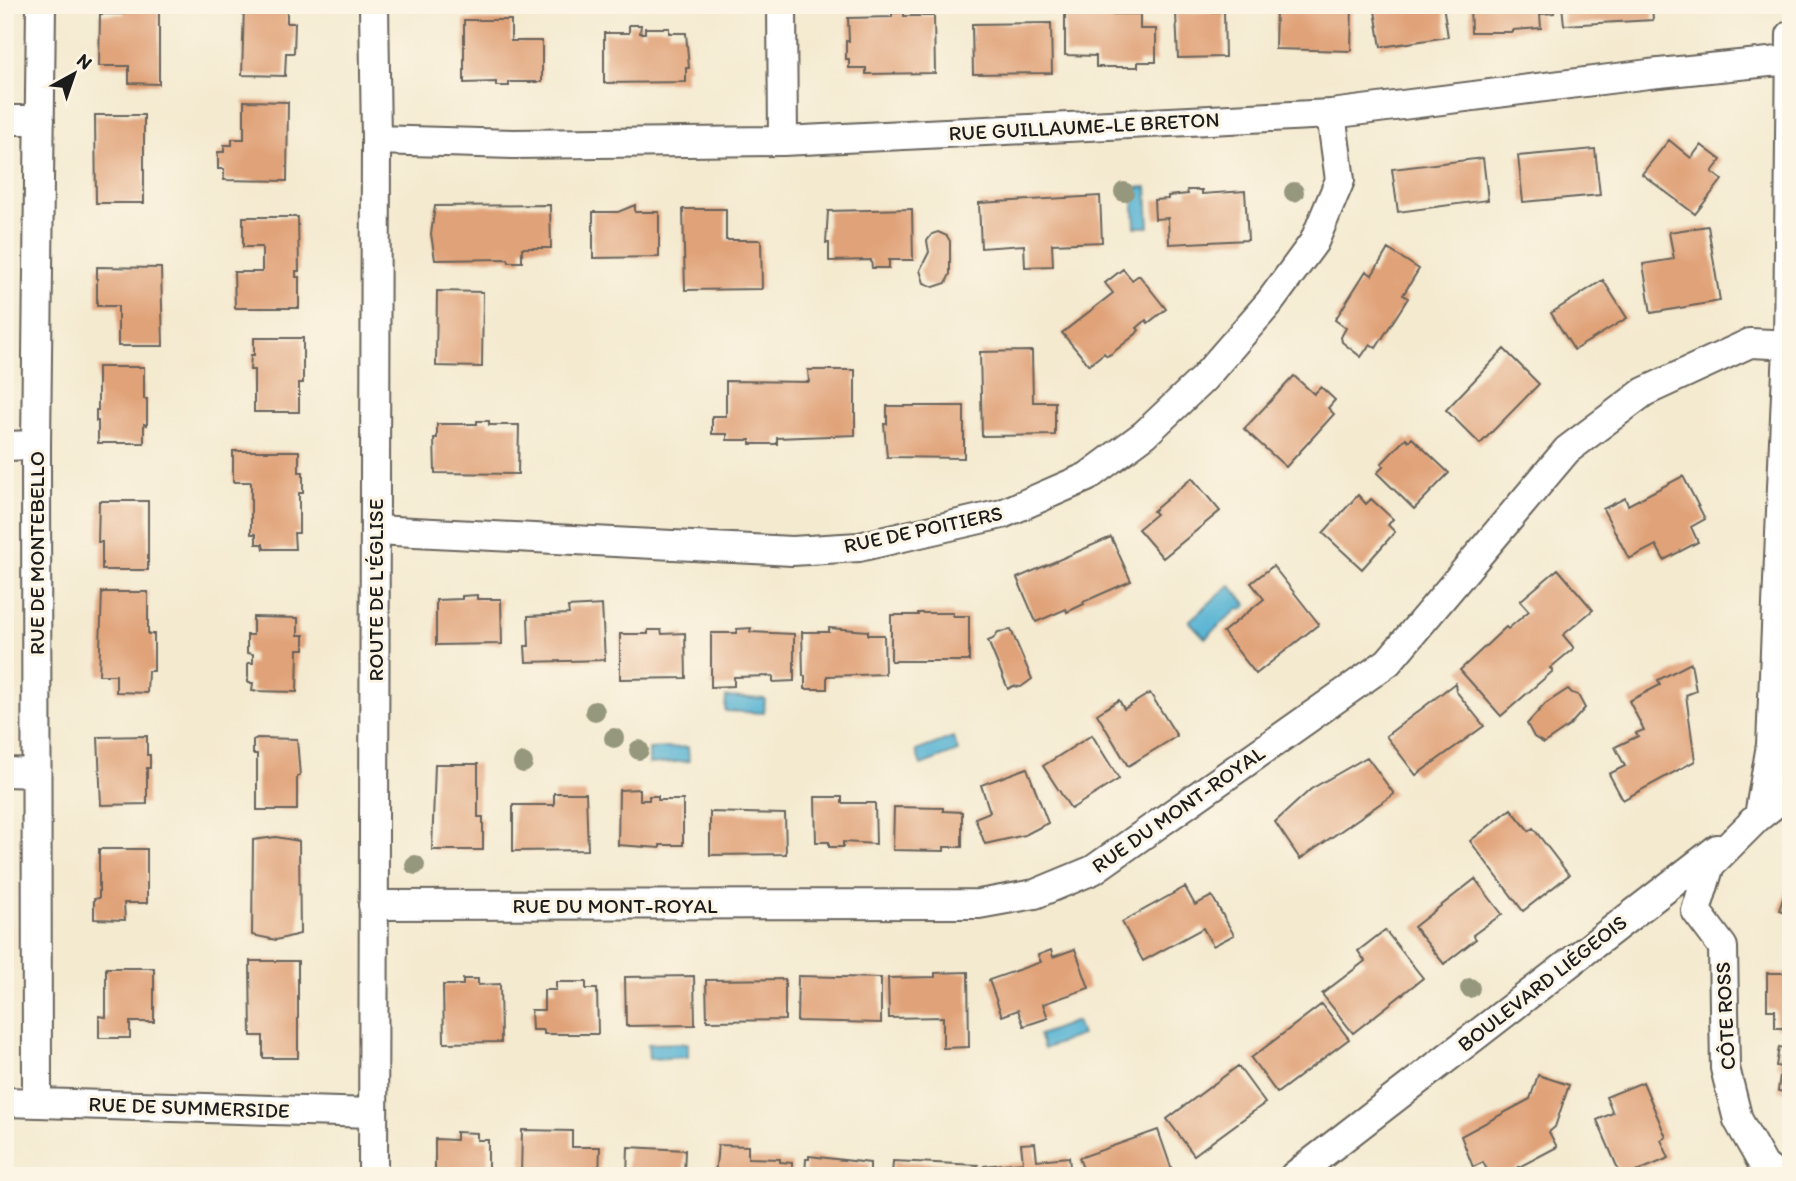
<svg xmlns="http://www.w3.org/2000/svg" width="1796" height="1181" font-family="Itim,sans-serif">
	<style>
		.water { fill: #55b2d3; stroke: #386778; stroke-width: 2 }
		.building { fill: #e0a278 }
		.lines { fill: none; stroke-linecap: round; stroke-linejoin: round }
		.minor-casing { stroke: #68645b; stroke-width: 32 }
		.minor { stroke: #fff; stroke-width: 28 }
		.tree { fill: #96987e }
		.labels { text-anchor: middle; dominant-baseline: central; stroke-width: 6; stroke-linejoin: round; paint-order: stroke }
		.street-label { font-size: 21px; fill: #1c1c1c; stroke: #fcf5e5 }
	</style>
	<rect width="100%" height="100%" fill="#fcf5e5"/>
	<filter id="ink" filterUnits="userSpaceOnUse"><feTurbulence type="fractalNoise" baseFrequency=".0143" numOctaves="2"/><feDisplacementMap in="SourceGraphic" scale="14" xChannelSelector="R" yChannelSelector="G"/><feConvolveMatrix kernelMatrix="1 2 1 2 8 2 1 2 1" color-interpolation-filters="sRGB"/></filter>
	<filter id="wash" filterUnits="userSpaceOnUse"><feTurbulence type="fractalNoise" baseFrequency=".00686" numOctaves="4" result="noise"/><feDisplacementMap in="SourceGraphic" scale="28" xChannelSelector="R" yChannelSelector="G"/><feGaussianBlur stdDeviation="1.57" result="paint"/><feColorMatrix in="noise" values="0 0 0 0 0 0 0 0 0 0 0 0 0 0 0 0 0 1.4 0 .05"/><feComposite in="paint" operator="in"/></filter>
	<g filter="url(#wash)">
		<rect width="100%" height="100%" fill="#f4ead0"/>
		<path class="water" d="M1147,187l2,40h-14l-2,-39z
			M1230,585l17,20 -6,5 -2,-2 -34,30 -16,-17z
			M726,697l39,2 -1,14 -39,-2z
			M953,737l5,14 -37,14 -5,-14z
			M688,747l1,14 -40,3v-15z
			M1076,1021l5,14 -37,14 -5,-14z
			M688,1043v14l-39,2 -1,-15z"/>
		<g id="blocks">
			<path class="building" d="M124,5h35v79l-30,-1v-17h-30l1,-52h24z
				M244,5h43v18h8l-1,30h-8l-1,23 -43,-1z
				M1086,5h20v9h34v15h16v33h-18v5h-42v-11l-31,-1v-42l21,1z
				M1276,5h76l-1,46 -76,-2z
				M1374,5h69l5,32 -67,10z
				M1470,5h83l1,8 -14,1 1,14 -28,2v2h-42z
				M1562,5h90l1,15 -89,5z
				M1686,5h51l-1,5 -50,-2z
				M1224,11l1,46 -47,1 -2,-45z
				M904,12v4h30l1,57 -69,1v-6h-17v-9h-3v-18h3l-1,-23 44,-1v-4z
				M464,20h47v21h31v41h-33v4h-13v-4l-32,1z
				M1051,23l1,50 -79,1 -1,-50z
				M629,25h12l-1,8h5v-5h24v5h17l3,35h-3v14l-82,1v-50h25z
				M244,101l44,1 -1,79 -63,-1v-11h-6v-17h6v-7h8v-6h12z
				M95,115h49v88h-48z
				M1669,140l22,18 10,-13 20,15 -9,12 10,8 -27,34 -53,-40z
				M1595,149l5,46 -77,7 -5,-46z
				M1483,158l5,42 -90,12 -6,-43z
				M1187,190h15v4l43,-3 3,49 -79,4 -1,-26 -13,1 -1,-19 14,-1v-3l20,-2z
				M1100,196l2,46 -50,2 1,22 -28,1 -1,-22 -43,3 -2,-45z
				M550,205l1,43h-29v14h-13l-1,-3 -73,1 -4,-26 4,-28z
				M635,205v7h24v45l-66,1v-46h25z
				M683,209h43v31h35l1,49 -77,1z
				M912,209l1,51h-24v8h-17l-1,-8 -42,1v-18h-3l2,-32z
				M243,217h55l1,54h-3v6h3v31h-64l-1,-36h28v-25h-19z
				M1708,226l12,75 -69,12 -8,-49 31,-5 -5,-27z
				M938,232l9,4 3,5v33l-4,9 -12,4 -10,-4 -4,-13 9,-18 -2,-11 5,-7z
				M1388,249l31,20 -16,26 5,3 -32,50 -6,-4 -9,13 -19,-15 -1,-5 5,-9 -11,-8 31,-49 6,4z
				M97,267l64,1 2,78h-45v-40h-21z
				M1123,269l9,11 7,-5 27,34 -18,14 -2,-3 -9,8 2,2 -3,4 -25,20 -4,2 -3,-3 -15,12 -27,-32 51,-40 -8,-10z
				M1603,280l24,38 -53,32 -23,-37z
				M437,291l46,1 -1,75 -46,-1z
				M254,338h49v45h-4v29h-45v-42h-4l1,-15h3z
				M1504,349l35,35 -59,60 -34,-34z
				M1032,351l1,51h22v33l-73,1 -2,-84z
				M98,367h46v32h3v26l-3,-1v19h-46v-22h-2v-11h2z
				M808,370h47v65l-78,3v6h-27v-4h-23v-6h-15v-18h14v-35l83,1z
				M1294,376l20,18 7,-7 14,13 -7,8 6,6 -48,53 -42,-38z
				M887,406h77v52l-77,-1 -3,-33h3z
				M477,421h12v4h30l-1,49 -83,-1 -1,-35h3v-14h40z
				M1406,438l3,3 3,-3 37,35 -35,36 -37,-36 7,-7 -3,-2z
				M233,451h66v21h4v21h-4v40h-5l1,16h-31l-1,-5h-7v-10h-5v-52h-18z
				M1683,476l22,43 -14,8 7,15 -34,18 -8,-15 -27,14 -26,-50 22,-11 3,7z
				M1192,478l28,33 -57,47 -25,-29 18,-15 -3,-3z
				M1358,495l8,9 5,-5 22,20 -5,6 7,7 -33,37 -39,-36z
				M99,501h49v69h-46v-28h-4z
				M1111,537l20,44 -48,21 1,2 -17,8 -1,-3 -30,13 -19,-44z
				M1273,566l46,58 -63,50 -33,-42 41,-33 -13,-16z
				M1558,569l35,41 -30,25 11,13 -24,20 3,3 -52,45 -41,-46 46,-43 2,2 21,-18 -9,-10z
				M102,592h46v42h6v37h-6l-1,22 -31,-1v-17h-17z
				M477,595v4h24l1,45 -66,1v-45l26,-1v-3z
				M602,605l3,55 -79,2 -1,-16h4l-1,-30 41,-2 -1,-7z
				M918,613h35v3h16v45h-78v-46h27z
				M253,617l45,1v17h6v14h-6l-1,43 -45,-1 1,-8h-5v-20h5v-9l-6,-1v-18h6z
				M751,628l-1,4 44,2v47l-21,1v-6l-39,1v9l-23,1v-54h26v-4z
				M829,628l39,3v4h16l1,39 -58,2v13h-22v-13h-2l-1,-44h27z
				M648,630h13l1,4 23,-1 1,45 -66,1v-45h28z
				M1011,630l21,49 -11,8 -8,-1 -5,3 -20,-48 5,-2 5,-7z
				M1691,663l5,28 -10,4 9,66 -72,39 -14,-26 16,-8 -10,-19 23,-11 -2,-3 8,-3 -15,-29 31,-16 -2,-5z
				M1455,683l1,8 28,35 -68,49 -30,-39z
				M1568,689l4,4 6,2 7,13 -16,18 -25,17 -10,-6 -7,-13 18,-20z
				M1150,693l27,43 -49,30 -31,-52 22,-14 5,9z
				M1092,735l27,44 -48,30 -28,-43z
				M147,736v19h3v13h-3v36l-46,1 -3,-68z
				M257,738l40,1 3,37 -3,1v33h-40v-56h-4v-14z
				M1367,757l27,37 -94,65 -25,-37 36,-33z
				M435,764h43v53h5v33h-51z
				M1027,768l21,55 -23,12 -40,9 -10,-26 15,-6 -9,-27z
				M640,789v11h9v-4h9v4h25v45h-23v3l-42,-3 1,-55z
				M554,793h32l2,57 -75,1v-46h41z
				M815,797h27v6h33l1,41 -33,-2v5h-14v-5h-13z
				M894,807l49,1v3l19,1v35h-18v4l-51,-1z
				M1511,809l18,22 4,-3 36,47 -46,36 -53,-70z
				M710,812l75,2 1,40 -76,1z
				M276,837l23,4 1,93 -24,6 -24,-5 1,-95z
				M99,849h48v54h-23l1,17 -31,-1v-20l5,-1z
				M1475,879l27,35 -29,21 3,4 -32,25 -30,-37z
				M1185,887l10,18 17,-9 22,39 -21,11 -10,-18 -60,33 -21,-39z
				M1787,887l4,2v25l-12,-4z
				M1385,930l38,48 -70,55 -31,-39 43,-33 -7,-10z
				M1075,949l14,39 -46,16 5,14 -24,8 -6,-16 -16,6 -13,-36 52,-18 -3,-7 13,-5 2,7z
				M250,961h48v97h-35v-22h-12z
				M106,968h48v54h-24v16h-31v-22l7,1z
				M968,972l1,75 -26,1v-31l-54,1 -1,-40 47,-1v-4z
				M1767,973h24v55h-16v-18h-8z
				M694,976l1,49 -69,1 -1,-49z
				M798,976l83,2v45l-84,-2z
				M463,979h15v6l22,-1 1,58 -57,1 -1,-58h20z
				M785,979v41l-78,1 -1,-41z
				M556,982h30v7h11l1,45h-54v-4h-12l-1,-20h13v-20h12z
				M1322,1004l27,35 -72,54 -26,-35z
				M1779,1047l12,2v44l-13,-2 3,-24 -5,-1z
				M1238,1066l27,37 -71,52 -27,-36z
				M1538,1075l31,10 -14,42 -6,5 8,15 -55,29h-12l-7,-14 -10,5 -12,-31 69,-37z
				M1643,1082l23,55 -5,3 8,18 -43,18h-5l-24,-56 16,-7 -7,-16z
				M522,1130l50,1v16h28l-1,29h-78z
				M1158,1130l15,43 -8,3h-79l-7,-18z
				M456,1132l21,1v7h11v36h-53v-37l21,1z
				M1035,1143l2,17 32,-3 2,19h-86l-1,-10 39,-4 -2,-18z
				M718,1145l30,1v12l32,1v3l12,1v13h-77z
				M628,1147l57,3 -1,26h-57z
				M809,1156l61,7v13h-65l1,-17h3z
				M893,1161l85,4 -1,11h-85z
				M124,1172h24v4h-24z"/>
		</g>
	</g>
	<g filter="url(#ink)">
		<use href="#blocks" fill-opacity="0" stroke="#68645b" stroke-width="2"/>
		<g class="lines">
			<defs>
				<path id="minor" d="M782,5l1,136
					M5,120h35
					M376,140l137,4 270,-3 548,-27 318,-40 140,-14
					M5,446l31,-1
					M375,530l417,21 67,-4 143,-33 85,-37 58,-43 58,-55 66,-76 45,-61 26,-62 -9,-66
					M5,772l30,1
					M1752,822l39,-31
					M373,905l606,-1 56,-10 58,-24 295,-208 179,-212 77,-58 106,-49 41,2
					M5,1102l368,11
					M37,1102l-1,-657 5,-440
					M373,1176l3,-1036 -2,-135
					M1294,1176l423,-327
					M1777,1176l-13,-10 -26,-46 -13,-52 -2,-121 -27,-36 14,-46 49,-49 12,-71 17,-398 3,-312"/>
			</defs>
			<use href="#minor" class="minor-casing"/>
			<use href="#minor" class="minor"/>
		</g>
		<g class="tree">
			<circle cx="1124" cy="192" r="10"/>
			<circle cx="1294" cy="192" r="10"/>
			<circle cx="595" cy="711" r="10"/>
			<circle cx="614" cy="738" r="10"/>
			<circle cx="639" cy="750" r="10"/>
			<circle cx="523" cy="763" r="10"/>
			<circle cx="415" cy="865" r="10"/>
			<circle cx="1470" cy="988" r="10"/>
		</g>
	</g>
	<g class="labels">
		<g class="street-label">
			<text transform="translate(1084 126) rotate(-3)">RUE GUILLAUME-LE BRETON</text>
			<text transform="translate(923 529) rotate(-12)">RUE DE POITIERS</text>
			<text transform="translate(36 553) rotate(-90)">RUE DE MONTEBELLO</text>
			<text transform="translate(375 590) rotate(-90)">ROUTE DE L'ÉGLISE</text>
			<text transform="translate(1178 809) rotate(-35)">RUE DU MONT-ROYAL</text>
			<text x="615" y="905">RUE DU MONT-ROYAL</text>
			<text transform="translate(1542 983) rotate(-38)">BOULEVARD LIÉGEOIS</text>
			<text transform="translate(1725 1016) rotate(-93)">CÔTE ROSS</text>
			<text transform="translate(189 1107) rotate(2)">RUE DE SUMMERSIDE</text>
		</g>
	</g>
	<rect width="1796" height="1181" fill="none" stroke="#fcf5e5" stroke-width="28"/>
	<g transform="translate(74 74) rotate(40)" stroke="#fcf5e5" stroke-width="5" paint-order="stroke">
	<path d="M0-5L12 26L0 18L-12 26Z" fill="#1c1c1c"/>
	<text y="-10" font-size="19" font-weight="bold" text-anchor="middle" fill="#1c1c1c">N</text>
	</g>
</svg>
